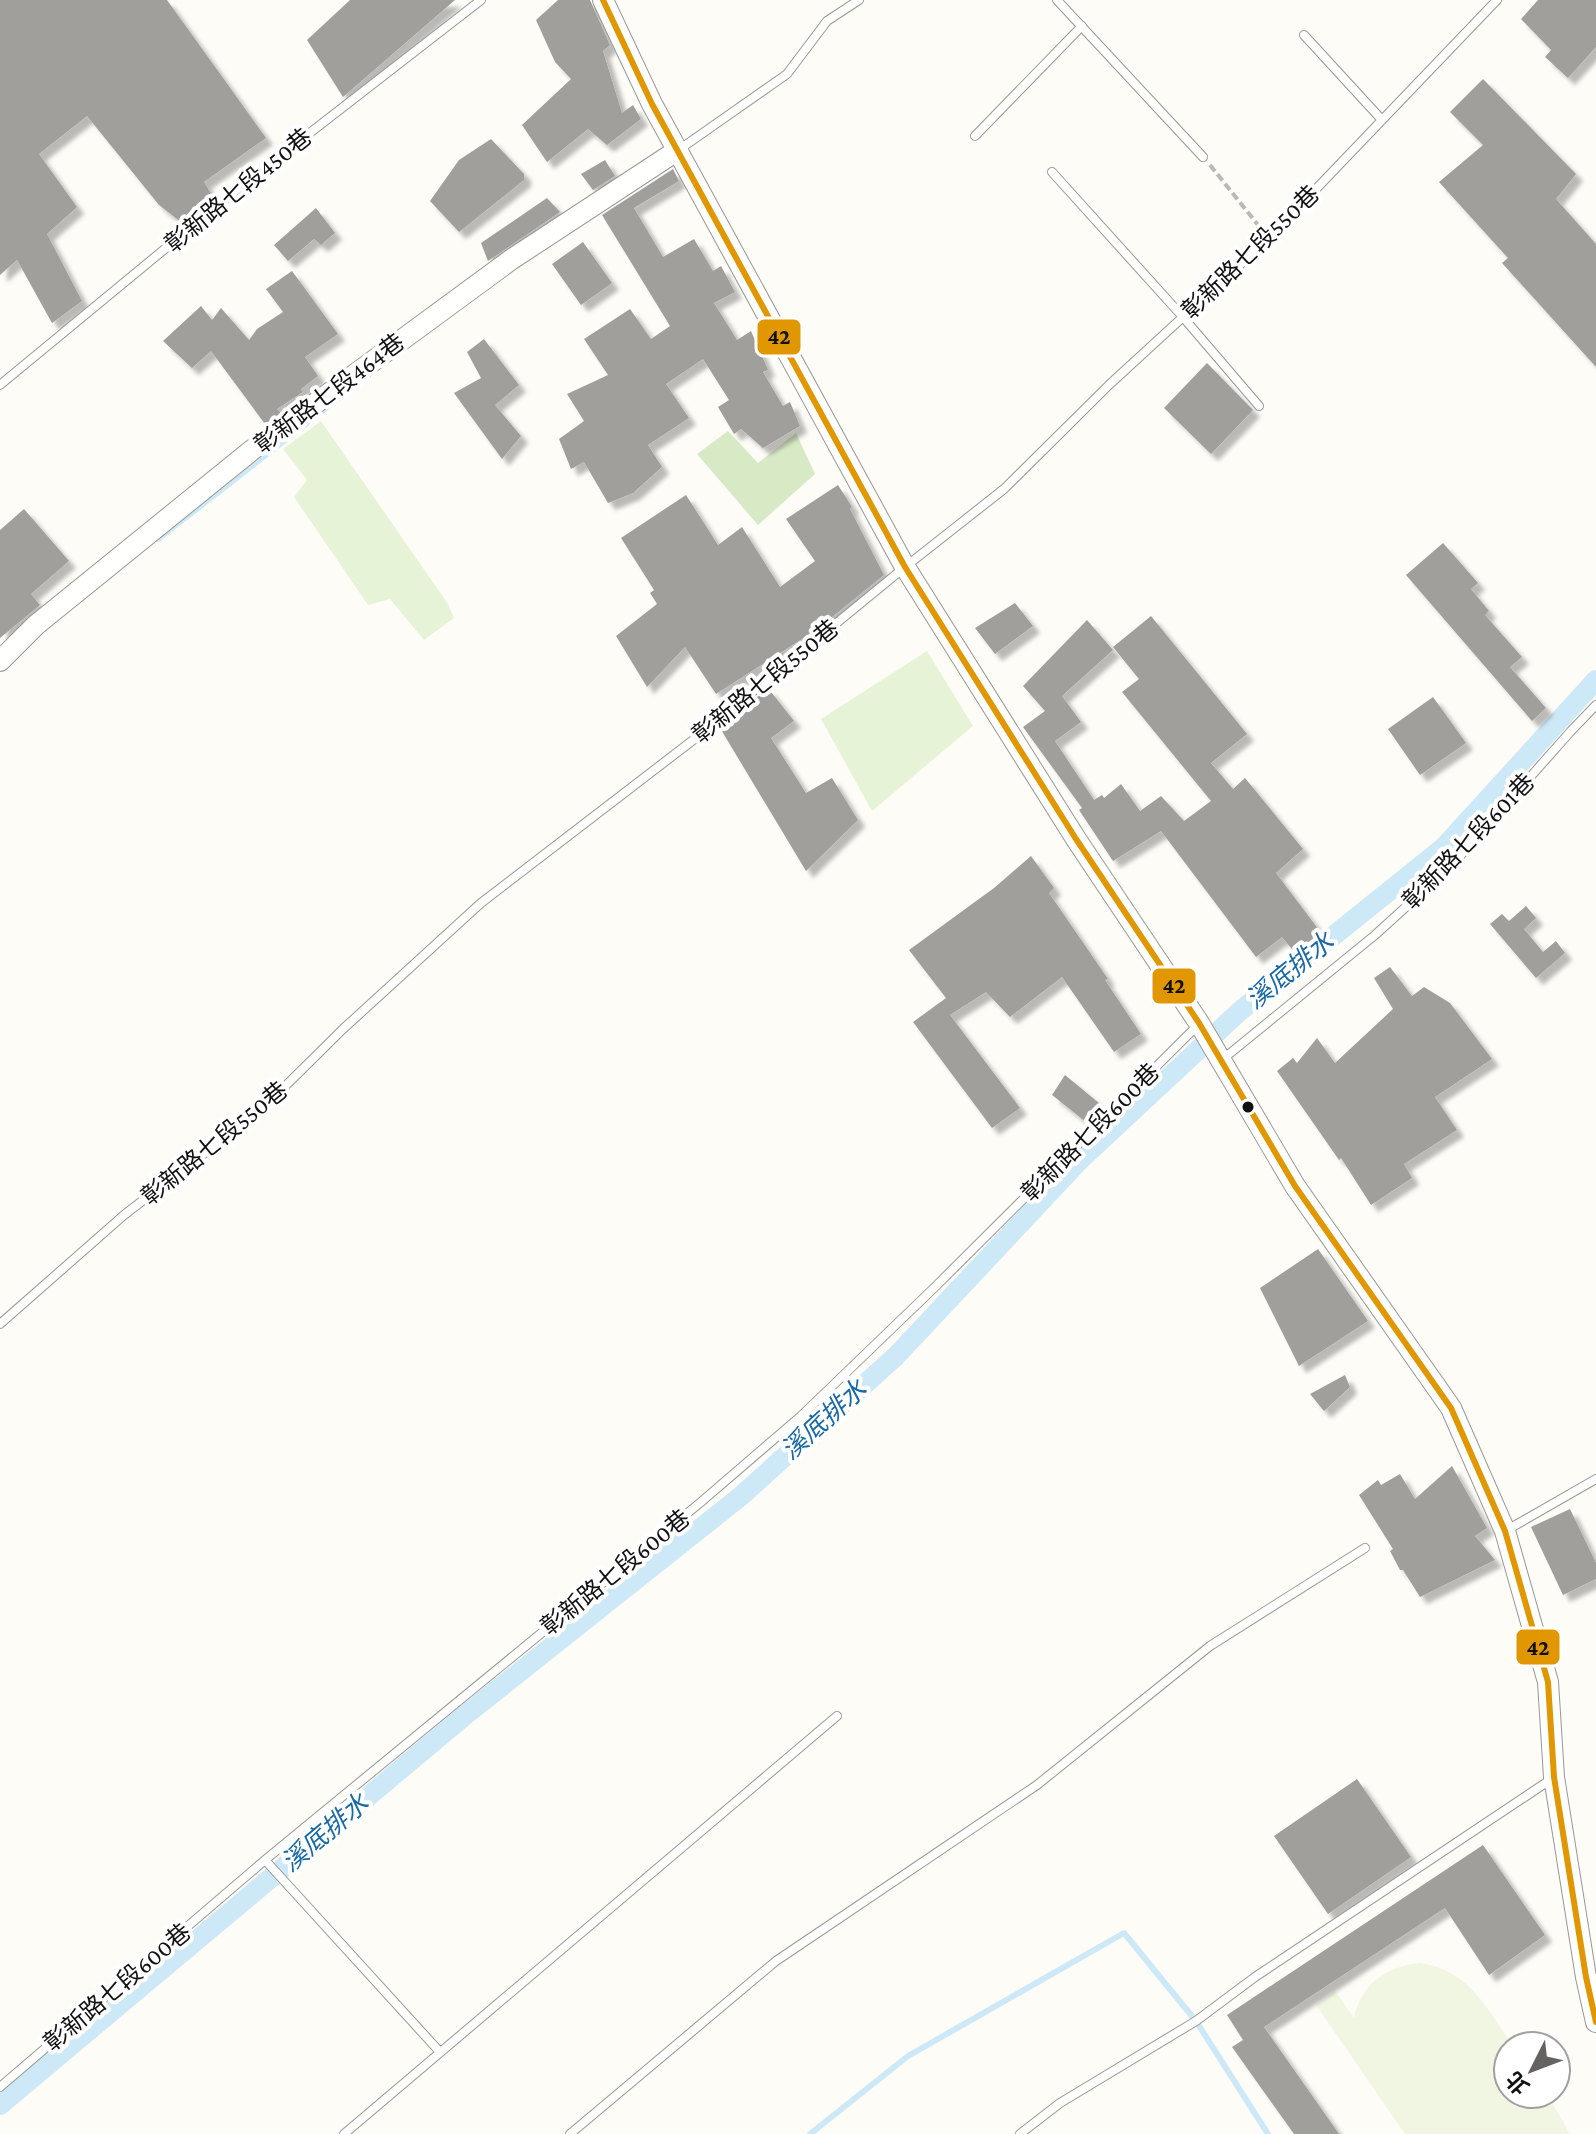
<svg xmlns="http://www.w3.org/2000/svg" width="1596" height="2134" font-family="'Crimson Pro','Noto Sans TC',serif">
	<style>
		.green { fill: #e7f3d7 }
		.forest { fill: #d8eac5 }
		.pitch { fill: #f0f6e1 }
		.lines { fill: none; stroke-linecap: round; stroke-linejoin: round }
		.stream { stroke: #cde8f7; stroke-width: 6 }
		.canal { stroke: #cde8f7; stroke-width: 20 }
		.building { fill: #a19f9c; filter: url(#shadow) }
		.service-casing { stroke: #979795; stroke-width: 10 }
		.tertiary-casing { stroke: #979795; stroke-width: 22 }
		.path { stroke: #b9b9b8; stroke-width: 4; stroke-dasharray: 8 4; stroke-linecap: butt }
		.service { stroke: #fffffe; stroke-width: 8 }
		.tertiary { stroke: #fffffe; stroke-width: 20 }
		.bus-1-casing { stroke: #fff; stroke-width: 12 }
		.bus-1 { stroke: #e09702; stroke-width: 6 }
		.bus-dot { fill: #111; stroke: #fff; stroke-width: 3 }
		.labels { text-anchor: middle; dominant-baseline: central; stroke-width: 8; stroke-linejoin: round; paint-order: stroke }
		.street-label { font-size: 24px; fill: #111; stroke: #fff }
		.water-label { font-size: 26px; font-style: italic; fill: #1768a6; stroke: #fff }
		.line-badge { stroke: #fff; stroke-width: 3 }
		.pale-badge-label { font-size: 22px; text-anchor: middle; font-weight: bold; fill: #111 }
	</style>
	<defs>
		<filter id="shadow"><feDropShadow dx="7" dy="7" stdDeviation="2" flood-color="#0004"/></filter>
	</defs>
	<rect width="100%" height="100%" fill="#fdfcf7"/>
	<path class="green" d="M321,421l127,183 6,14 -30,22 -34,-41 -22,6 -74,-108 13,-17 -24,-31z
		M927,651l46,75 -101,85 -51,-92z"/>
	<path class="forest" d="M728,431l30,32 38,-30 19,41 -57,51 -61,-71z"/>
	<path class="pitch" d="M1419,1963c50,6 68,46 94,83h-5v48h39l23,40h-165l-89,-129 19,-14 19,27c7,-34 32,-51 65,-55z"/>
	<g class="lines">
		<path class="stream" d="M158,539l181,-141
			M810,2134l98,-78 216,-123 72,88 72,113"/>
		<path class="canal" d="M0,2105l463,-388 278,-221 155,-140 184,-196 160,-149 204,-164 152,-167"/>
	</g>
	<path class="building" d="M0,0h167l99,138 -62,44 8,13 -31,27 -22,-17 -72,-89 -48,38 38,53 -30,27 35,67 -30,22 -35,-63 -17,15z
		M350,0h105l-112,97 -36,-57z
		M558,0h32l20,45 -7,6 19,62 11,-8 8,14 -34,26 -19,-16 -41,33 -25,-37 49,-46 -16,-17 -19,-42z
		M1538,0h58v47l-28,31 -23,-21 6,-7 -30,-31z
		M1483,79l93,95 -20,25 40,45v123l-94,-104 6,-5 -69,-76 44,-37 -33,-33z
		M491,139l33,35v6l-65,52 -29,-31 29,-41z
		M605,160l10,16 -22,14 -12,-16z
		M673,169l6,12 -45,27 29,49 31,-18 19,32 8,-5 14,26 -21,11 23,37 14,-9 17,39 -5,2 20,34 7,-4 10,24 -37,22 -22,-19 -7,5 -16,-27 11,-7 -26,-41 -37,25 23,34 -41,27 14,22 -29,26 -25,10 -24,-41 -13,7 -12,-30 25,-18 -17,-27 41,-19 -24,-36 46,-30 21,30 19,-13 -68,-111z
		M547,198l13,14 -72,49 -7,-18z
		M316,208l19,25 -14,12 -7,-6 -26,22 -14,-16z
		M583,242l29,41 -31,22 -29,-41z
		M292,271l46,63 -33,23 13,19 -17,13 2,3 -26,17 4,4 -16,11 -54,-73 -19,17 -29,-27 38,-35 11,14 9,-12 28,32 8,-11 26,-17 -17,-23z
		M484,339l35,46 -24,20 26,31 -19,23 -48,-66 27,-15 -14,-26z
		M1207,363l46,47 -42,44 -47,-46z
		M838,485l14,22 -2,2 34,66 -68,55 -100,64 -31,-47 -38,40 -31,-51 41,-32 -7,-11 4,-3 -33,-52 65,-43 32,50 24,-18 38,60 35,-26 -29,-42z
		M24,509l45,52 -38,33 9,11 -40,33v-108z
		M1443,543l35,40 -7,6 18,22 -4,4 37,42 -12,10 36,41 -14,13 -126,-146z
		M1015,603l18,23 -38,28 -20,-26z
		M1151,616l96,118 -36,29 22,26 12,-11 58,71 -27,24 46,61 -26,20 -14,-17 -26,20 -95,-126 -48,30 -34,-51 3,-2 -59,-81 22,-16 -22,-25 64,-66 26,30 -51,46 19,26 -26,19 39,59 8,-5 2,3 17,-14 19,27 21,-15 23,25 27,-20 -89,-109 17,-13 -26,-32z
		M768,688l26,33 -23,17 35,55 26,-15 26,42 -52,51 -86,-143z
		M1433,697l33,46 -46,32 -32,-46z
		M1031,856l23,32 -5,5 59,86 -3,1 36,54 -27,18 -52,-75 -52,40 -24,-25 -36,23 70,93 -28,20 -79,-106 33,-24 -37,-48 85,-62z
		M1526,906l10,12 -12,11 19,23 13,-11 9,12 -29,25 -46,-54 12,-10 7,7z
		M1390,967l22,29 12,-9 26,16 42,56 -57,38 22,33 -53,34 8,14 -41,27 -30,-47 -2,2 -62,-89 16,-13 4,5 20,-25 18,25 58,-54 -19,-31z
		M1065,1075l40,33 -19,14 -34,-27z
		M1318,1249l50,72 -69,45 -39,-78z
		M1345,1375l5,12 -26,24 -14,-17z
		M1452,1466l35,62 -12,8 20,24 -75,37 -17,-27h-3l-10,-19 3,-2 -34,-54 19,-15 3,5 19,-11 15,25z
		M1570,1509l26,54v16l-33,16 -32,-68z
		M1357,1779l54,78 -83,57 -54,-78z
		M1483,1845l62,90 -56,40 -44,-67 -181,119 75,107h-45l-62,-87 11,-7 -16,-25z"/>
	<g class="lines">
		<defs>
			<path id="service" d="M1057,0l146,157
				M1304,35l78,85
				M975,136l107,-110
				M680,149l107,-75 40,-53 32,-21
				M1052,172l130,144 77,90
				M0,385l235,-194 246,-191
				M1223,1059l152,-124 77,-70 119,-134 25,-26
				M0,1324l124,-109 138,-106 81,-80 138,-126 220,-169 204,-167 99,-78 106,-105 159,-146 228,-238
				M1507,1530l89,-51
				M265,1860l174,191
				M0,2087l265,-227 436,-358 100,-86 134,-129 264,-263
				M344,2134l493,-418
				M570,2134l206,-173 261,-176 173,-139 155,-98
				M1020,2134l40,-31 136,-82 59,-44 298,-199"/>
			<path id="tertiary" d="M603,0l49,104 253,463 171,272 123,184 96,163 156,222 54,123 43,151 6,95 32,200 10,45
				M0,661l36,-36 216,-175 260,-191 166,-109"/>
		</defs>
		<use href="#service" class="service-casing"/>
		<use href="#tertiary" class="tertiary-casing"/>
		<path class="path" d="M1210,165l52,65"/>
		<use href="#service" class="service"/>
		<use href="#tertiary" class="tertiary"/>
		<defs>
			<path id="bus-1" d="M603,0l49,104 253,463 171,272 123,184 96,163 156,222 54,123 43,151 6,95 32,200 10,45"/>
		</defs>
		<use href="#bus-1" class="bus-1-casing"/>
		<use href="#bus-1" class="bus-1"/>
	</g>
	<circle class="bus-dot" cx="1248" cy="1107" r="7"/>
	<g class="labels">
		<g class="street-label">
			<text transform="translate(238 190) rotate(-39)">彰新路七段450巷</text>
			<text transform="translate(1250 252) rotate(-44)">彰新路七段550巷</text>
			<text transform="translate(329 393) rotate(-37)">彰新路七段464巷</text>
			<text transform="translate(765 681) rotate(-39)">彰新路七段550巷</text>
			<text transform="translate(1468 841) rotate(-46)">彰新路七段601巷</text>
			<text transform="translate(1090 1132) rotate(-45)">彰新路七段600巷</text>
			<text transform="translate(214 1143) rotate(-39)">彰新路七段550巷</text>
			<text transform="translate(615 1572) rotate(-39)">彰新路七段600巷</text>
			<text transform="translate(117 1987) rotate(-40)">彰新路七段600巷</text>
		</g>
		<g class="water-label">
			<text transform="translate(1290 971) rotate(-39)">溪底排水</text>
			<text transform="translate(824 1420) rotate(-42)">溪底排水</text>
			<text transform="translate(325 1833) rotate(-40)">溪底排水</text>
		</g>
	</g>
	<g class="line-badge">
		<rect x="756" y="318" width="46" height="38" rx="8" fill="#e09702"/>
		<rect x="1151" y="967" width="46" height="38" rx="8" fill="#e09702"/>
		<rect x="1515" y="1628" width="46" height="38" rx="8" fill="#e09702"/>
	</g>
	<g class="pale-badge-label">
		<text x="779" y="344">42</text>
		<text x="1174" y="993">42</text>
		<text x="1538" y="1655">42</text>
	</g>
	<g transform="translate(1532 2070) rotate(228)"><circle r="38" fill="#ffffff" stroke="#a0a0a0" stroke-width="2"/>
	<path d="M0-6L14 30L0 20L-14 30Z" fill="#646362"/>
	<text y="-12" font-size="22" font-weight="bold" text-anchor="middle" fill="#111111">北</text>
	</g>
</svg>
